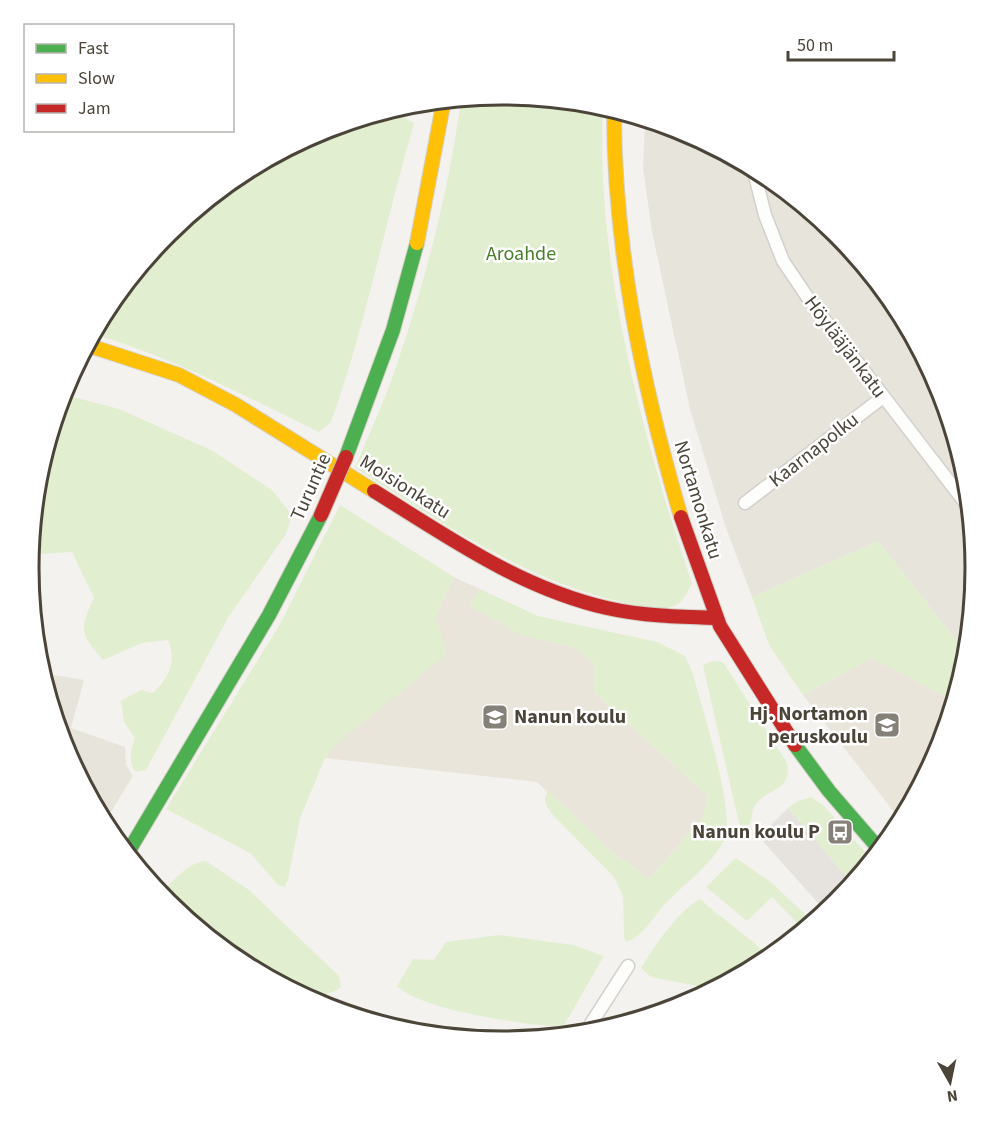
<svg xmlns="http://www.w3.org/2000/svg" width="1004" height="1136" font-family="'Source Sans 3',sans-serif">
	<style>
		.residential { fill: #e7e4dc }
		.education { fill: #eae5da }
		.green { fill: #e1eecf }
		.parking { fill: #e6e3df }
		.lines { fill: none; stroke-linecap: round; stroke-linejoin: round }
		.street-casing { stroke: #d2d0cb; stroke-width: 15 }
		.fast-casing { stroke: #d3cfc5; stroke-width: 16 }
		.slow-casing { stroke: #d3cfc5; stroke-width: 16 }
		.jam-casing { stroke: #d3cfc5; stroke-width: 16 }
		.street { stroke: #fdfdfc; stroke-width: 12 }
		.fast { stroke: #4caf50; stroke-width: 14 }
		.slow { stroke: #ffc107; stroke-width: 14 }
		.jam { stroke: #c62828; stroke-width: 14 }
		.jam-bridge-casing { stroke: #ccbfa9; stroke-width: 16; stroke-linecap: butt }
		.jam-bridge { stroke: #c62828; stroke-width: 14 }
		.labels { text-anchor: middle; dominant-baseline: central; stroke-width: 5; stroke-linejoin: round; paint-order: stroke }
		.park-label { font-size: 20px; fill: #4a7f2a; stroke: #fff }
		.street-label { font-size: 20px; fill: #4b4439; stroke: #fff }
		.poi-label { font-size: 20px; font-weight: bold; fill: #4b4439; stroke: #fff; text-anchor: end }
		.rim { fill: none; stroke: #4b4439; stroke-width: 3 }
	</style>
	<rect width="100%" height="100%" fill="#f4f2ee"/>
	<path class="residential" d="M645,119l39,12 81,43 72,59 59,72 44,82 26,89 9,92 -8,86 -89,-113 -126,56 -26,-69 -36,-119 -38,-177 -9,-64z
		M260,163l-99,78 78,-67z
		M42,673l42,7 -13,48 54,19 1,18 7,11 -29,47 -40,-74z"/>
	<path class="education" d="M454,577l26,12 -11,16 51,29 55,14 19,15v29l114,104 -5,21 -54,62 -38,-28 -74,-69 -212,-24 111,-142z
		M872,658l82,43 -15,49 -38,71 -98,-126z"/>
	<path class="green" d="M502,95l101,11c-8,156 39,330 89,477 -5,10 -9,21 -21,24 -14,4 -36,-2 -50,-5 -98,-22 -181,-81 -266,-134 13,-33 29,-65 40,-98 30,-88 54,-179 66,-271z
		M389,110l25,13c-29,100 -48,201 -83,299l-12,10c-74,-36 -147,-75 -226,-98l15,-29 53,-64 99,-78 61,-33z
		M62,394l57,15 94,42 59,39 20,25 -6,19 -58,84 -82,152 -10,2c-9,-12 -5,-21 -1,-34l-11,-16 -3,-21 20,-11 12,3c16,-15 24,-32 15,-53l-26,3 -39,17c-23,-26 -24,-31 -9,-62l-22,-46 -32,2 -11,5 9,-84z
		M340,505l114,72 -18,39 11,38 -107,87 -15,17 -25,60 -12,62 -3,7 -6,-1 -29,-33 -84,-44 114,-185z
		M878,541l89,113 -13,47 -82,-43 -69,37 -34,-50 -17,-48z
		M480,589l58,27 119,26 28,14 8,18c8,31 44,141 31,166 -12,24 -37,42 -56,61 -12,12 -26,37 -42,41l-2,-5 -1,-41 -9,-19 -62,-63c-6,-9 -10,-14 -4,-23l63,60 38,28 54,-62 5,-21 -114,-104v-29l-19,-15 -55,-13 -51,-30z
		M713,661l9,1 3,3 62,98c6,30 -24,25 -33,45 -3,7 -1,12 -6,18l-5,1 -4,-4 -35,-153 -1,-5z
		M811,797l13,9 48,54 -20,24 -64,-76 10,-7z
		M736,858l36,25 41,39 -9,8 -32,-33 -25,24 -41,-34z
		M206,861l43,29 90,86 2,11c-9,8 -20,6 -28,14l-74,-39 -72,-59 -8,-10c16,-11 26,-30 47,-32z
		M700,899c23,21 49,37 70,59l-56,31 -63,-12 -10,-9c13,-21 37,-57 59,-69z
		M499,935l74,10 31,11 -41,71c-40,-3 -137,-15 -166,-41l16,-27 21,1 12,-18z"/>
	<path class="parking" d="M788,808l64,76 -26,28 -67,-75z"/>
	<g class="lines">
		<defs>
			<path id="street" d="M753,168l12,47 18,46 25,37 162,211
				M745,503l138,-106
				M585,1033l43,-67"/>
			<path id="fast" d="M346,457l47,-127 24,-87
				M795,745l34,46 51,59
				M127,854l142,-239 52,-100"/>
			<path id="slow" d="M614,110c0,139 28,274 67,407
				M417,243l27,-143
				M87,345l92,30 57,30 138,86"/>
			<path id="jam" d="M374,491c74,46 146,97 233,117 35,8 73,9 109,10
				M681,517l39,109 75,119"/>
		</defs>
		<use href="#street" class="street-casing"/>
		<use href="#fast" class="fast-casing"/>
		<use href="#slow" class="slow-casing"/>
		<use href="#jam" class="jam-casing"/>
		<use href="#street" class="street"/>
		<use href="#fast" class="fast"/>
		<use href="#slow" class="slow"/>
		<use href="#jam" class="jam"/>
		<defs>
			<path id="jam-bridge" d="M321,515l25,-58"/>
		</defs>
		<use href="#jam-bridge" class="jam-bridge-casing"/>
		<use href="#jam-bridge" class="jam-bridge"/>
	</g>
	<defs>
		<symbol id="school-square" viewBox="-11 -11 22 22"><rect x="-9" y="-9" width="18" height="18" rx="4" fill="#868178" stroke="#fff"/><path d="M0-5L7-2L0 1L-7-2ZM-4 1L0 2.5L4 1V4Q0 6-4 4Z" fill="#fff"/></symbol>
		<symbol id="bus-square" viewBox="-11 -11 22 22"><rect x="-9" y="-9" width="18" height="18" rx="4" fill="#868178" stroke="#fff"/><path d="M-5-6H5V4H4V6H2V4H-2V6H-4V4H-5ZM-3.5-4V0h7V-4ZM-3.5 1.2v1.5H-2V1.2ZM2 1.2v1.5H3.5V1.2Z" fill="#fff"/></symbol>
	</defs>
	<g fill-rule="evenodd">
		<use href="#school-square" x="480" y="702" width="30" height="30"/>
		<use href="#school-square" x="872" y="710" width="30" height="30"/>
		<use href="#bus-square" x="825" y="817" width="30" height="30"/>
	</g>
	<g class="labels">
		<g class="park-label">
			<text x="521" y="254">Aroahde</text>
		</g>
		<g class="street-label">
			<text transform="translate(845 347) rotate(53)">Höylääjänkatu</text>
			<text transform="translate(814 450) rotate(-38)">Kaarnapolku</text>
			<text transform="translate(311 487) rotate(-66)">Turuntie</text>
			<text transform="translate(405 487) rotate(32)">Moisionkatu</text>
			<text transform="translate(698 500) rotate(73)">Nortamonkatu</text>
		</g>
		<g class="poi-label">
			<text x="868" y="714">Hj. Nortamon<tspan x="868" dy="23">peruskoulu</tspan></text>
			<text x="514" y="717" text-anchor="start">Nanun koulu</text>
			<text x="820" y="832">Nanun koulu P</text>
		</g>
	</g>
	<path d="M0 0H1004V1136H0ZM39 568a463 463 0 1 1 926 0a463 463 0 1 1-926 0Z" fill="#fff" fill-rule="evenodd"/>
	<path class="rim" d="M39 568a463 463 0 1 1 926 0a463 463 0 1 1-926 0Z"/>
	<rect x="24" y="24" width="210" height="108" fill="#ffffff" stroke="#b7b4b0" stroke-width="1.5"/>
	<rect x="36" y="44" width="30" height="9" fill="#4caf50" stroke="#b7b4b0" stroke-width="1.5"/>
	<text x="78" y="54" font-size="18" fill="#4b4439">Fast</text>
	<rect x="36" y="74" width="30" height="9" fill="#ffc107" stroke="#b7b4b0" stroke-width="1.5"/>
	<text x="78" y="84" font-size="18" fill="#4b4439">Slow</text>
	<rect x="36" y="104" width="30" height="9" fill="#c62828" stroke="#b7b4b0" stroke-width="1.5"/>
	<text x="78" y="114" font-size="18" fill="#4b4439">Jam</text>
	<g transform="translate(950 1082) rotate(171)" stroke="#ffffff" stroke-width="4.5" paint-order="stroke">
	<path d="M0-4.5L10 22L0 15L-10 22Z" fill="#4b4439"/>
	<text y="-9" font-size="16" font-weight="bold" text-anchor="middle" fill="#4b4439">N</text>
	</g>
	<path d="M788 51v9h106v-9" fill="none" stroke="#4b4439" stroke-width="3"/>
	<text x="797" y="51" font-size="18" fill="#4b4439" stroke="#ffffff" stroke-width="4.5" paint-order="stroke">50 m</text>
</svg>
